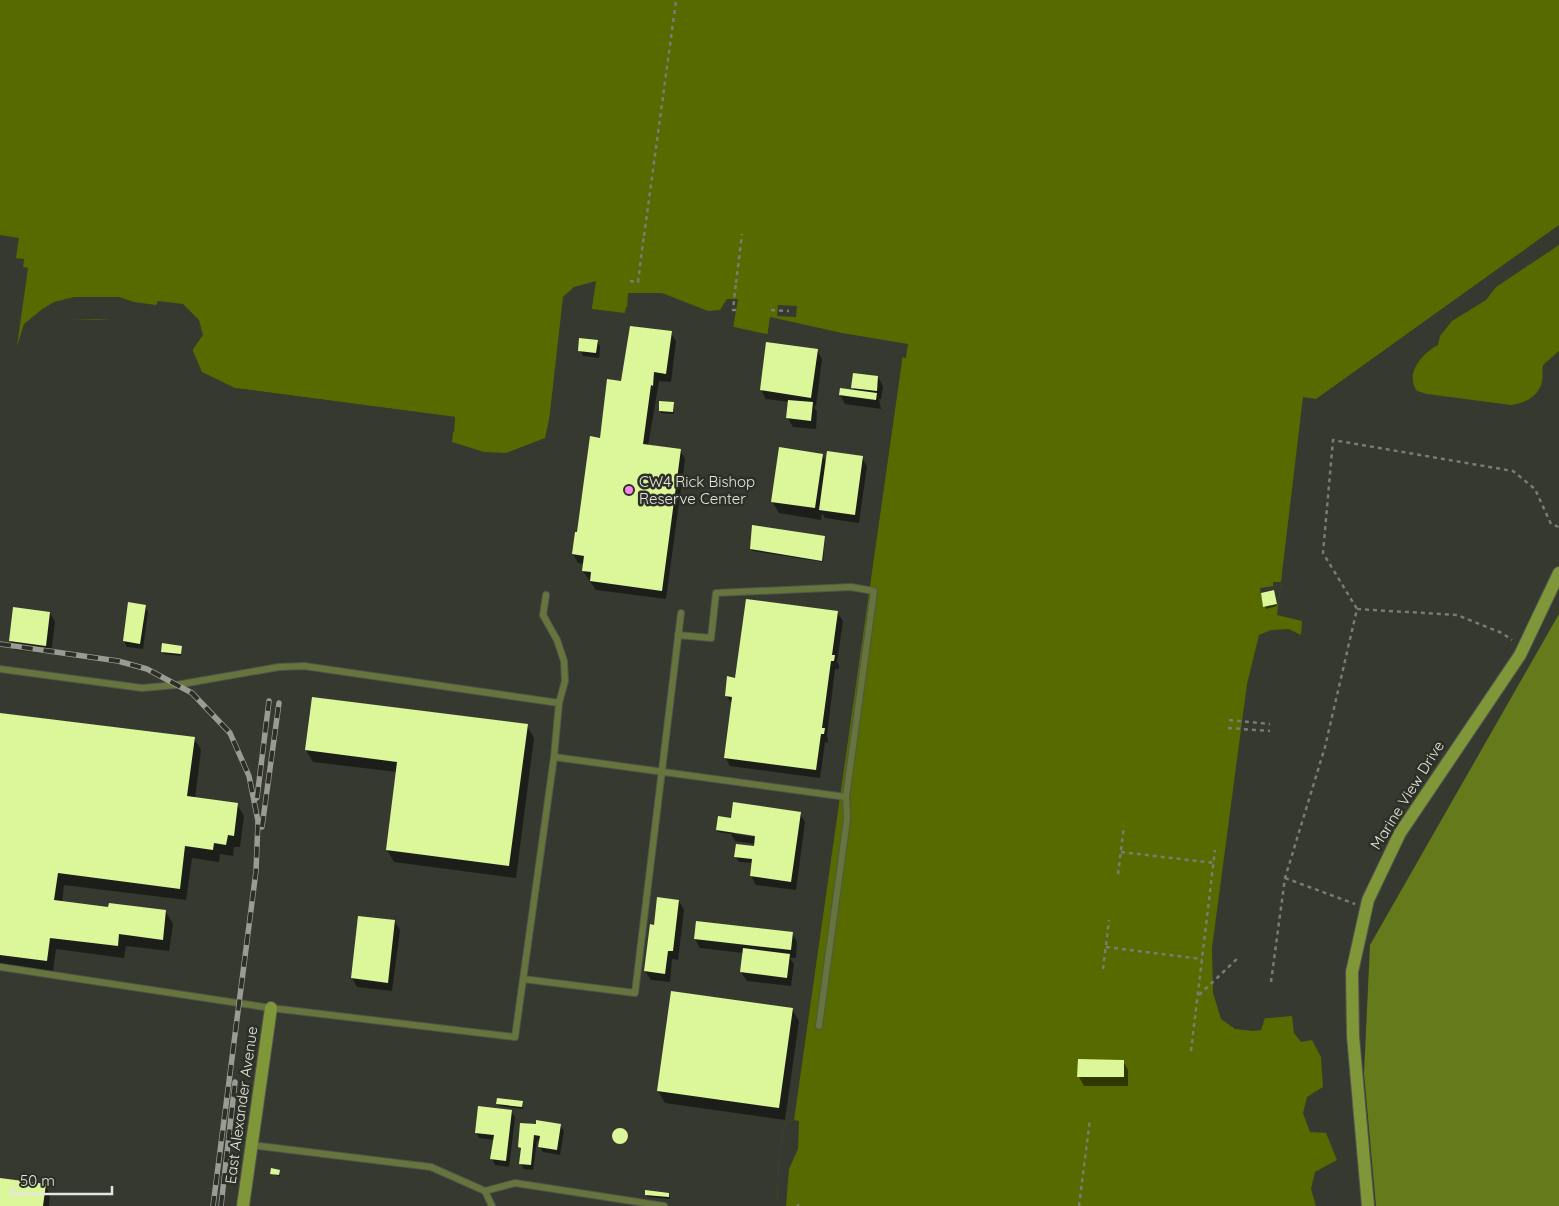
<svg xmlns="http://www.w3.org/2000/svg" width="1559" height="1206" font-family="Quicksand,sans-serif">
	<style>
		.forest { fill: #657a1b }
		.water { fill: #566a00 }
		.pier { fill: #36392f }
		.shadow { fill: #0007; fill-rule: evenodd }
		.building { fill: #dcf69a }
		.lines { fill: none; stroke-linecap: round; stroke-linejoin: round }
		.lane-casing { stroke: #52554b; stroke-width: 8 }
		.secondary-casing { stroke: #52554b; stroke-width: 14 }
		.path { stroke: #797c73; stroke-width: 2.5; stroke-dasharray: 4 4; stroke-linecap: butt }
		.lane { stroke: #66753d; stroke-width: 6 }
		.secondary { stroke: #7f9639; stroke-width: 12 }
		.rail-casing { stroke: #9a9c94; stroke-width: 5.5 }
		.rail { stroke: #2c2f25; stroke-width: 4; stroke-dasharray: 11; stroke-linecap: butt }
		.poi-dot { fill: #f888eb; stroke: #2c2f25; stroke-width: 2 }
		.labels { text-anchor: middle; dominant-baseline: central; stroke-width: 5; stroke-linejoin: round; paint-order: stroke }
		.poi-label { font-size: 15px; fill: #e5e7e0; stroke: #2c2f25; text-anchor: start }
		.street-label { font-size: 15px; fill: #e5e7e0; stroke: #2c2f25 }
	</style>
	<rect width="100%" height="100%" fill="#36392f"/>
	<path class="forest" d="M1559,614v592h-183l-12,-133 6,-128z"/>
	<path class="water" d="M0,0h1559v225c-81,58 -162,116 -243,174l-13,-2 -26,218 25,6 -1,14 -12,-2 -12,7 -6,8 -37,269 -1,82 6,12 10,9 43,-4 2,17 7,9 11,-2 9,17 2,30 -16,10 -4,16 7,19 16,1 11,27 -22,12 -4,17 5,17h-539l2,-49 6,-35 9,-2 109,-766 -57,-12 -75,-7 -78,-17 -67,-11 -1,6 -33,-4 -8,11 -12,-5 -27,123 -39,15 -22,-1 -32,-10 3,-25 -220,-29 -33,-16 -9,-21 -7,-30 -143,-2 -27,32 -4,25 -12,-2z
		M1559,245v106l-16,14c-1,6 0,11 -1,17 -3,14 -18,22 -31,23l-84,-11 -10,-3c-13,-18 6,-38 21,-46l2,-9 12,-15 34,-21 10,-13z"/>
	<path class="pier" d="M0,235l19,3 -3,20 8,1 -1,8 5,1 -11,78 7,-22 17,-14 13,-8 20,-5h45l15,5 22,3 2,-4 25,3 16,16 4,15 -12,17 -7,-28 -90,-5 -50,2 -23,28 -5,3 -4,26 -12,-1z
		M596,281l-5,33 -6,8 -12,-4 -5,19v38l-21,64 16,-142 11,-10z
		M628,293h34l46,18 12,-1 7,-11h11l-5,29 -106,-17z
		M778,305l19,1 -1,11 -19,-1z
		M770,317l72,16 66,11 -2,14 -60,-14 -79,-7z
		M235,388l220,29 -1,15 -3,-1 2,-12 -219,-29z
		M1273,582h8l-3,22 -15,3 -3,-19 13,-2z
		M1289,629l12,6 -12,1 -10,6 -5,7 -28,228 -10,41 -2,64 2,16 5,12 9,7 16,-2 -5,15 -8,1 -18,-2 -14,-10 -8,-26 -1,-45 35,-264 12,-49 12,-5z
		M794,1120l5,1 -1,28 -9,20 -3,37h-9l2,-49 6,-35z"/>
	<path class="shadow" d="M671,333l5,8 -5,41 -12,-1 -11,65 32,4 5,9 -19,140 -70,-9 -13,-19 1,-7 -6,-1 -5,-9 28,-115 21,-57z
		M597,341l3,5 -1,12 -16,-2 -3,-6z
		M767,343l50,7 5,9 -6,47h-2l3,6 -1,17 -23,-2 -5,-9 1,-16 -23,-3 -5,-9z
		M878,377l5,9 -2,13h-2l2,10 -36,-5 -5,-9 1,-5 14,2 -2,-5z
		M673,403l1,11 -13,-1 -1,-2z
		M822,455l4,7 36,-4 5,8 -8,57 -34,-5 -3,-5 -1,7 -42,-7 -7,-12z
		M825,537l-2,25 -70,-11 -2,-2z
		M1275,594l2,12 -11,3 -1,-3z
		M145,606l3,6 -5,37 -16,-2 -3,-6z
		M837,612l6,9 -6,41 2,3v4h-4l-8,66 1,8 -3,-1 -5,36 -90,-12 -5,-9 7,-53 -6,-9 10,-16z
		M50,613l5,9 -4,32 -36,-4 -5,-9z
		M181,647v9l-17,-2 -1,-2z
		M0,714l194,24 7,12 -6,49 42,5 7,12 -4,31h-6l-1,9 -13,-2 -1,8 -27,-4 -6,42 -122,-15 -2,18 47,6 57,3 7,12 -4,27 -43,-5 -2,12 -68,-9 -3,23 -53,-7z
		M527,726l7,12 -18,140 -122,-16 -7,-12 10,-78 -84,-10 -7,-12z
		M800,813l5,9 -9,68 -40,-5 -5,-9 2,-13 -14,-1 -4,-6 19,-6 1,-6 -20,-3 -4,-7 -13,-2 -1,-2 15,-11zM734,832l27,4v2l-27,-4z
		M679,901l5,9 -6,50 -6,-1 -2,23 -19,-2 -6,-9 10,-45z
		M395,922l5,8 -8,61 -35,-4 -5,-9z
		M792,933l5,9 -1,16h-6l4,6 -3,22 -44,-5 -6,-9 3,-19 -44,-5 -5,-9z
		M792,1009l7,12 -14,99 -120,-17 -7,-12z
		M1123,1061l5,9v16h-44l-5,-9z
		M522,1102l1,7 -24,-3 -2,-2z
		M511,1111l4,6 -6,50 -14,-2 -3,-6 2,-19 -15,-2 -3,-6z
		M560,1125l4,6 -4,24 -17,-3 -3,-5v-6l-3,-1 -4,30 -9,-1 -3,-5 1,-12 -3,-5 18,-21z
		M614 1137a7 7 0 1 1 14 0a7 7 0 1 1-14 0Z
		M279,1171l1,6 -8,-4z
		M0,1179l45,6 5,9 -1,12h-49z
		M669,1194l1,5 -22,-2 -2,-2z"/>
	<path class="building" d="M630,326l42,5 -6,43 -12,-2 -1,14 -2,-1 -8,59 38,5 -19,142 -72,-10 1,-9 -9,-1 2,-15 -12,-2 3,-22h2l13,-96 10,2 7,-59 14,2z
		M579,338l19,2 -2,13 -18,-2z
		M766,342l52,7 -7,49 -51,-8z
		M853,373l25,3 -1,15 -26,-3z
		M840,388l37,5 -1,7 -37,-5z
		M788,400l25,2 -2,19 -25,-3z
		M659,401l15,1 -1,10 -14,-1z
		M779,447l44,7 -8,54 -44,-6z
		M827,451l36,5 -8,59 -36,-5z
		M752,525l73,11 -3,25 -72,-12z
		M1274,590l3,14 -14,3 -2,-14z
		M746,599l92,12 -6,44h3l-1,6h-3l-9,67h3l-1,6h-3l-5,36 -92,-12 8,-61 -7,-1 2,-20 8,2z
		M128,602l18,3 -6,39 -17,-3z
		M13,607l37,5 -4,34 -37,-5z
		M162,643l20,3 -1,8 -20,-2z
		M312,697l216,27 -19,142 -123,-16 11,-88 -92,-12z
		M0,713l195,24 -8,59 51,7 -4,33 -6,-1 -2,10 -12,-2 -1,7 -28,-4 -5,43 -122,-16 -4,27 54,7 1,-4 57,7 -3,30 -44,-6 -1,12 -68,-8 -3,23 -47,-6z
		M733,802l68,10 -10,70 -41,-6 2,-17 -18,-2 2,-13 18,2 1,-10 -39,-6 2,-14 13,2z
		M657,897l22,3 -6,51h-5l-3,23 -21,-3 6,-47 4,1z
		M358,916l37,4 -7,63 -37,-5z
		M696,921l97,11 -2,18 -97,-11z
		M743,948l47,6 -3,24 -47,-6z
		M671,991l122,17 -14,100 -122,-17z
		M1078,1059l46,1v17h-47z
		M497,1098l26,3 -1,6 -26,-3z
		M478,1106l34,4 -6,51 -16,-2 4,-24 -19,-2z
		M536,1120l25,4 -4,26 -19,-3 2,-11 -6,-1 -3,30 -12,-1 2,-16 -3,-1 2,-24 16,1z
		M612 1136a8 8 0 1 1 16 0a8 8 0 1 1-16 0Z
		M271,1168l9,2 -1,5 -9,-1z
		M0,1178l46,6 -3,22h-43z
		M645,1190l24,3v4l-24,-2z"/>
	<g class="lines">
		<defs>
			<path id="lane" d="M0,669l142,19 34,-3 103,-18 25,-1 255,37
				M554,757l292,40 28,-206 -23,-4 -135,6 -5,45 -33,-3
				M0,967l271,41 244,29 39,-280 5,-54 6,-22 -1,-20 -7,-21 -14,-25 3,-20
				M523,979l112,14 46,-380
				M819,1026l28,-207 -1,-22
				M251,1145l180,22 54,24 7,15
				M485,1191l30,-8 149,23"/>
			<path id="secondary" d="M243,1206l28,-198
				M1368,1206l-15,-170 -1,-64 16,-72 32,-67 120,-178 39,-82"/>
		</defs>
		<use href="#lane" class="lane-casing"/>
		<use href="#secondary" class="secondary-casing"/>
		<path class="path" d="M644,236l32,-235
			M630,281l8,1 6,-47
			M736,283l6,-49
			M736,310h-3l3,-28
			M771,310l18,1
			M1357,609l100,6 45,18 10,7
			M1229,720l41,4
			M1228,728l42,3
			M1121,852l93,11
			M1118,874l6,-48
			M1285,878l70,26
			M1106,947l96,12
			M1103,969l6,-49
			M1271,982l14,-104 40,-131 32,-138 -34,-56 10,-113 180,31 22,18 16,35 8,3
			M1199,995l39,-37
			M1191,1051l24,-201
			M798,1206v-2
			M1079,1206l11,-87"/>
		<use href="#lane" class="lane"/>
		<use href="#secondary" class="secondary"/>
		<defs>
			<path id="rail" d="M0,644l118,17 29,8 45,24 38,40 19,43 9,45 -2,50 -43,335
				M257,798l12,-97
				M262,827l17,-124
				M221,1206l14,-124"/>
		</defs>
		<use href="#rail" class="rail-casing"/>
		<use href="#rail" class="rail"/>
	</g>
	<circle class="poi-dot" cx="629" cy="490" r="5"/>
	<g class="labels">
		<g class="poi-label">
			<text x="639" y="481">CW4 Rick Bishop<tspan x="639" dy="17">Reserve Center</tspan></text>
		</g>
		<g class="street-label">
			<text transform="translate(1407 795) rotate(-58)">Marine View Drive</text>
			<text transform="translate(241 1105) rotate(-82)">East Alexander Avenue</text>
		</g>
	</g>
	<path d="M12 1186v8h100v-8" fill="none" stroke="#e5e7e0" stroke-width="2.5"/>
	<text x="20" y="1186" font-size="15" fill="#e5e7e0" stroke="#2c2f25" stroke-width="4" paint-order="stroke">50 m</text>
</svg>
